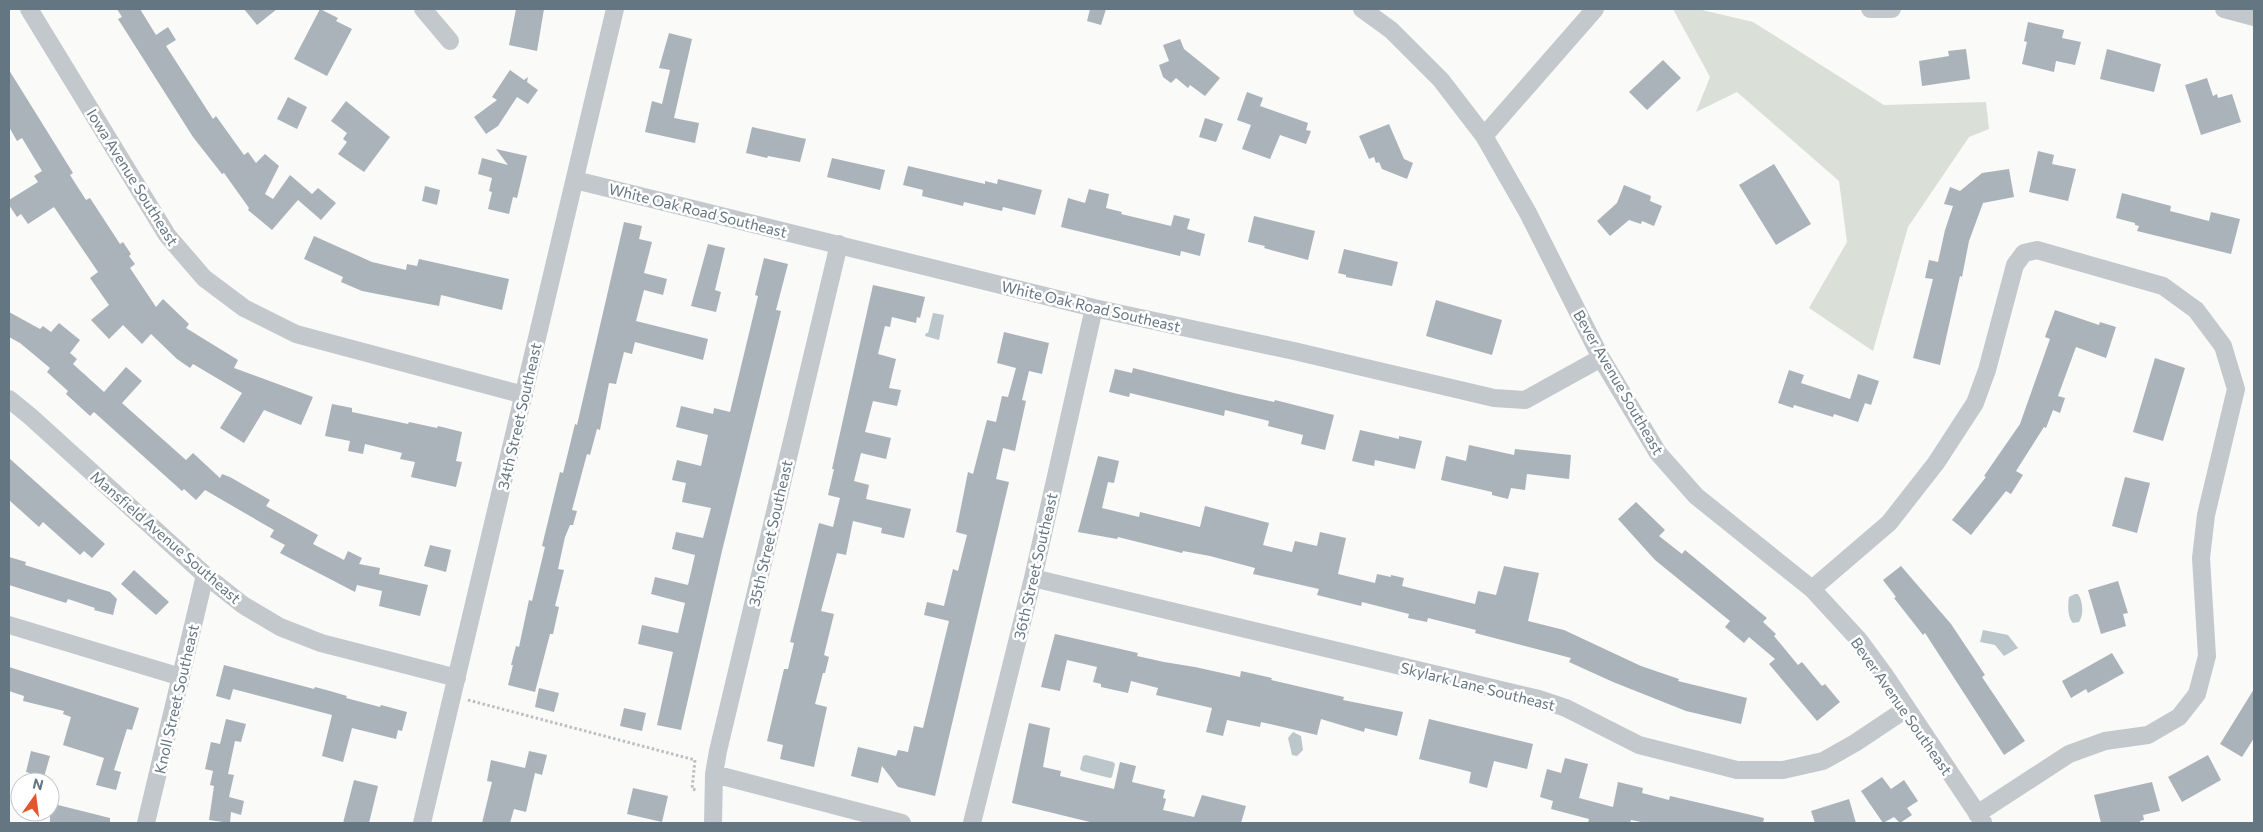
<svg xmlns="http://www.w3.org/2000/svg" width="2263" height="832" font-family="Commissioner,sans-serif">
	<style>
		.green { fill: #dadfd7 }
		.water { fill: #bbc7cb }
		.building { fill: #aab3b9 }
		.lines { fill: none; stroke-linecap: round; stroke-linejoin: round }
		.path { stroke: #bbbfc2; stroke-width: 3; stroke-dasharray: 2.5 2.5; stroke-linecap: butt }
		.minor { stroke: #c3c8cc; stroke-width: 18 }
		.labels { text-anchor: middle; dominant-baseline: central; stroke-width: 5; stroke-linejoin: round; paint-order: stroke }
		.street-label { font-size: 15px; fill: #657683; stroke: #fff }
	</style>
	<rect width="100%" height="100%" fill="#fafaf8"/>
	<path class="green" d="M1673,9h25l55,13 131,83 102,-3 3,27 -20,8 -61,90 -35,124 -64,-43 38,-66 -8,-61 -102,-89 -41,20 14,-35z"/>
	<path class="water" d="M933,313l11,2 -5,25 -14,-4 1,-3h2z
		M2075,594h3c5,7 6,21 1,28l-6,1c-6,-6 -5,-19 -4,-26z
		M1983,630l25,5 10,13 -14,8 -9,-11 -15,-3z
		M1293,732l8,4 2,14 -6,6 -5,-1 -4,-17z
		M1086,755l27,7 2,2 -3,13 -2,1 -28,-7 -2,-2 3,-13z"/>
	<path class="building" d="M117,9h23l16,26 12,-8 8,13 -10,6 47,73 3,-3 28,39 4,-3 8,11 9,-9 14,12 -14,28 8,5 17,-24 22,19 6,-6 18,15 -15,17 -23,-20 -26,30 -24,-20 1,-2 -25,-35 -2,1 -29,-37 -75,-118 4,-2z
		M244,9h33l-20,16z
		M320,9l18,9 -2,3 16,8 -25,47 -33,-17z
		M516,9h28l-7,42 -28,-6z
		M1090,9h16l-5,16 -14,-4z
		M2028,22l36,8 -2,8 19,4 -6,23 -19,-4 -2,11 -32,-8 5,-22 -3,-1z
		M669,33l23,6 -18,79 25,5 -4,20 -50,-11 7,-31 10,3 8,-34 -11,-2z
		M1180,39l4,10 36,29 -15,18 -15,-11 -2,3 -12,-10 -5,5 -8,-6 -4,-12 10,-4 -6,-16z
		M1966,49l4,30 -48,7 -3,-25 30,-5 -1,-5z
		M2107,49l54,15 -7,28 -54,-13z
		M1663,60l18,18 -34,32 -18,-18z
		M9,70l64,103 -3,2 16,25 4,-2 30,46 3,-2 8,12 -2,2 6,8 -5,4 26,39 7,-8 26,25 -3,4 52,32 -4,8 79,29 -12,28 -37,-15 -20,33 -24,-15 22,-35 -49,-29 -3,4 -13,-9 -26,-25 -9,10 -19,-19 -14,14 -18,-19 18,-15 -19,-27 8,-6 -44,-65 -26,17 -7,-10 -4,3 -8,-12v-5l29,-18 -4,-6 8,-5 -20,-33 -5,3 -8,-14z
		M510,70l14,10 4,-3 -1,5 11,8 -10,14 -11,-7 -19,29 -12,8 -12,-17 23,-17 -5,-3z
		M2207,78l6,18 4,-2 1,4 14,-4 9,28 -40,13 -16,-50z
		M1247,92l16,6 -3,8 48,17 -2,7 5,1 -5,13 -26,-9 -10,24 -28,-10 9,-24 -14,-5z
		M288,97l19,10 -10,22 -20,-10z
		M346,101l44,36 -26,35 -26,-18 9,-12 -4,-3 4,-6 -16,-12z
		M1205,118l18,6 -7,18 -17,-5z
		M1389,124l15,35 9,4 -6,16 -25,-10 -3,-7 -3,1 -2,-6 -5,2 -10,-23z
		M752,127l54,12 -6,23 -32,-6 -1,2 -21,-5z
		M496,149l31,7 -10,42 -4,-1 -4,17 -21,-5 4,-17 -3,-1 3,-13 -14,-4 4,-16 26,7z
		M2038,151l16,4 -2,9 24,5 -8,32 -39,-9z
		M832,158l53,12 -5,20 -53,-13z
		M1774,164l37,60 -35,21 -37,-60z
		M908,166l77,18v-3l12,3 1,-5 44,11 -7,25 -32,-8 -1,4 -38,-9 -1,4 -41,-10 1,-6 -20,-5z
		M2009,169l5,28 -31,6 -14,38 -7,36 -2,-1 -20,89 -27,-7 20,-79 -8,-1 4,-18 9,2 7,-32 8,-24 -9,-2 6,-17 10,4 22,-18z
		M1624,185l27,11 -1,5 12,5 -8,20 -12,-5 -1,3 -12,-4 -19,16 -13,-15 20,-18z
		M425,186l15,4 -3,15 -15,-4z
		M1089,189l20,5 -3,14 16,4 -1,2 50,12 3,-11 16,4 -3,10 18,5 -5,22 -19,-5 -1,5 -119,-29 7,-29 17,5z
		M2122,193l49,13 -1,5 39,10 2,-9 29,7 -9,35 -94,-23 2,-5 -4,-1v-2l-19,-5z
		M1254,216l61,15 -7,29 -44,-12 1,-2 -17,-4z
		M624,222l18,4 -3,13 13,3 -8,31 23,6 -4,16 -19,-5 -8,31 72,18 -5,21 -68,-18 -3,12 -8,-2 -8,32 -7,-1 -9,47 -3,-1 -7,26 -3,-1 -15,56 5,1 -4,14h-3l-5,12 -7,32 6,1 -9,36 4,1 -6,27h-3l-15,58 -27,-7 5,-20h-2l5,-19 3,1 10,-47 3,1 13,-54 -3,-1 18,-74 3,1 12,-49 2,1z
		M314,236l58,26 34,8 1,-6 10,2 2,-7 90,20 -7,31 -61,-15 -2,11 -77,-15 -21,-9 2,-5 -39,-18z
		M708,244l17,4 -10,42 6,2 -5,20 -25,-6z
		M1344,249l54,13 -6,24 -46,-9v-2l-8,-2z
		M764,258l24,6 -12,46 5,1 -59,240 -41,179 -24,-5 16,-73 -35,-8 4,-19 36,8 7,-30 -34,-9 4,-17 33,8 7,-30 -23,-6 4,-17 27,6 8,-30 -29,-6 4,-19 -14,-3 5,-20 24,6 7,-31 -32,-8 5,-21 32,8 1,-6 16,4 28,-116 -3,-1z
		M873,285l52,12 -5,21 -3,-1 -1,6 -24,-6 -2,10 -5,-1 -7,28 18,5 -7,29 12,2 -4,16 -24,-5 -8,31 26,6 -5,21 -25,-6 -7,28 15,4 -3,14 45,10 -7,29 -23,-5 1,-5 -29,-7 -7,34 -9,-2 -16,58 13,3 -10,41 5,2 -4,16h-2l-8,31 12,3 -13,60 -34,-8 3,-14 -16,-4 17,-72h4l6,-26 -4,-1 29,-119 14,4 7,-29 -12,-3 6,-26h-2z
		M1436,300l66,20 -10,35 -66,-19z
		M2055,310l44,15 1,-3 16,5 -10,31 -30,-11 -18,49 7,2 -5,15 -7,-3 -7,18 -2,-1 -28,44 7,4 -12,19 -5,-3 -35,44 -19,-15 34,-43 -2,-1 36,-52 30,-85 -5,-2z
		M9,312l31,17 3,-3 8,6 8,-9 21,17 -10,13 7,6 -4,5 31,28 22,-25 16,14 -20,22 64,57 7,-7 27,25 2,-4 8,3 40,23 -4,6 52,29 -5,9 31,16 4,-9 14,7 -3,6 21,4 -1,6 49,11 -8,31 -41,-10 3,-15 -25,-6 -2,7 -75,-39 5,-8 -15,-8 4,-7 -69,-40 -9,10 -12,-11 -2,2 -88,-79 -4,4 -24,-22 2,-3 -21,-19 3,-4 -30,-25 -11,-6z
		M1004,332l45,11 -7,31 -13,-3 -7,29 4,1 -11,50 -12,-3 -7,31 13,3 -74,314 -37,-9 -16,-21 -4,17 -27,-7 7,-29 38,9 2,-6 10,2 6,-26 9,2 26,-107 -25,-6 3,-13 17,4 9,-37 5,2 9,-36 -11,-3 12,-60 5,2 14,-54 9,2 6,-26 6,1 8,-29 -19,-5z
		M2155,358l30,10 -22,73 -30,-9z
		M1133,368l105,26 36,8 1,-2 59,15 -9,35 -24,-6 2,-9 -35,-9 1,-5 -44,-11 -1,6 -94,-23 -1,4 -20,-5 6,-23 17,4z
		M1789,370l15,5 -3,8 49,16 8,-25 21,7 -8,24 -6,-2 -7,19 -24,-8 -1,3 -39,-12 -1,3 -15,-5z
		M332,404l20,4v4l56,12 1,-2 28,6 1,-2 24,6 -6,29 6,1 -6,25 -45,-10 4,-15 -15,-3 2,-6 -37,-9 -2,10 -15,-3 2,-10 -25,-5z
		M1360,430l39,9v-3l23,5 -7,28 -40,-9 -1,6 -22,-5z
		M1469,445l45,10 1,-6 56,6 -2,24 -42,-5 -2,16 -14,-2 -3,11 -16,-4v-3l-51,-12 5,-24 20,5z
		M1098,456l21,5 -5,22 -6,-1 -6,26 37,9 1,-5 60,15 5,-21 64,17 -6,22 29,7 3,-11 22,5 3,-14 26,6 -8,36 37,9 2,-9 14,3v-2l13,3 -2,8 73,18 3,-13 18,4 8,-29 35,7 -11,48 36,9 77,36 38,13 -1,2 69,17 -6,26 -55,-13 -73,-29 -44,-20 2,-4 -96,-25 1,-3 -48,-12 -1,4 -19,-4 1,-4 -47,-12 -1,4 -44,-11 2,-6 -66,-15 2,-6 -45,-12 -27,-5 -1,2 -64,-16 -1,2 -39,-7z
		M9,458l96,86 -13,14 -8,-7 -4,4 -37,-33 -4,5 -30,-27z
		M2125,477l25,6 -13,50 -25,-7z
		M1636,502l29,28 -6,6 23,18 3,-4 82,68 -4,4 13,12 -2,2 24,29 4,-3 20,24 3,-2 15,18 -23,19 -48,-57 6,-5 -26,-22 -5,6 -19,-16 5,-6 -75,-61 -37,-41z
		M430,545l21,5 -5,22 -22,-6z
		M9,557l17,5 -1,3 85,27 7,7 -4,16 -19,-5 1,-2 -27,-9 -2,4 -57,-18z
		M1901,566l50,58 34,51 -3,2 43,64 -21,14 -79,-122 -2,2 -29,-37 2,-1 -13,-17z
		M134,570l35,32 -13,13 -35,-31z
		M2118,581l10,32 -5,1 3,12 -25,8 -13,-44z
		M1055,634l83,19 -1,3 27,6 31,5 45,10 1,-6 31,7 -1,2 73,17 -1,3 60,12 -6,24 -32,-8 -1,4 -43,-13 -4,16 -56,-13 -1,5 -33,-7 -4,16 -17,-4 6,-24 -56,-13 2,-7 -27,-7 -3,12 -27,-6v-3l-8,-2 4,-15 -30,-7 -7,31 -19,-4z
		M2112,653l12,20 -36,20 -2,-4 -15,9 -9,-17z
		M224,665l90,24 1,-2 15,4 17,5 -1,2 34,9 1,-2 26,7 -5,19 -4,-1 -2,9 -44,-11 -9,34 -21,-6 10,-41 -99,-26 -3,11 -14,-4z
		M9,667l130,41 -7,22 -5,-1 -13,41 7,2 -5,18 -20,-5 8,-27 -41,-13 8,-28 -8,-3 1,-3 -41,-10 1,-5 -15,-5z
		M539,688l20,5 -5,19 -19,-5z
		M2254,689v49l-12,19 -22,-13z
		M624,708l22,5 -4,18 -22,-5z
		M226,719l20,5 -5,18 -6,-1 -7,33 6,1 -5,22 15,4 -3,14 -10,-3 -1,11 -21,-3 5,-34 -4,-1 3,-14 -8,-2 6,-27 9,2z
		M1429,719l104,25 -6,25 -33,-8 -7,27 -18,-5 2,-11 -52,-13z
		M1029,723l21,5 -7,39 18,4 -1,5 54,13 6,-27 16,4 -4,16 33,8 -2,8 3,1 -3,11 31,7 8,-22 44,11 -5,17h-147l-82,-20z
		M31,751l19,5 -6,21 -18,-5z
		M529,751l18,4 -5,20 -7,-2 -9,39 -12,-3 -4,14h-28l10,-41 -5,-1 4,-21 34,8z
		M2208,755l13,25 -39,22 -14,-25z
		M1565,758l23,6 -9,34 34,9 5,-25 25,6 -1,5 27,7 1,-4 94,22 -1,5h-117l-15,-3 -1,3h-42l1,-4 -38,-10 2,-8 -13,-4 7,-28 14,4z
		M1882,777l9,12 13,-9 14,21 -11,7 5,7 -12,8 -6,-6 -11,6 -22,-32z
		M354,780l24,6 -9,37h-26z
		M2152,782l8,29 -17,4 1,5 -4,1v2h-39l-7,-28z
		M633,788l35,8 -6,26 -35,-8z
		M1849,799l7,24h-41l-4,-12z
		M50,803l60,15v5h-60z"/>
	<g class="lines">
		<path class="path" d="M468,700l227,60 -3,29 5,1"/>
		<path class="minor" d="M29,9l138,226 37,43 40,30 52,26 228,61
			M423,9l27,32
			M1362,9l29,21 50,50 43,56 44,77 73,145 57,95 38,43 116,93 47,51 25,34 99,148
			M1870,9h22
			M2224,9l30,8
			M1484,136l111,-127
			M575,180l519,128 200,43 200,47 31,2 76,-42
			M9,399l22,18 174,158 38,30 37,22 41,16 136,35
			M1033,578l506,121 27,9 73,37 98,25h46l40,-9 32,-18 51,-34
			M1812,589l77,-66 47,-60 39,-60 12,-33 28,-105 9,-12 13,-3 126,36 33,24 27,36 13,43 -30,126 -5,43 6,98 -10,38 -18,23 -31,18 -43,6 -36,13 -92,60
			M9,625l172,52
			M714,774l188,49
			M146,823l59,-248
			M422,823l193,-814
			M713,823l1,-49 4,-23 121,-507
			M972,823l61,-245 61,-270"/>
	</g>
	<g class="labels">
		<g class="street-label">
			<text transform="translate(133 177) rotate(58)">Iowa Avenue Southeast</text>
			<text transform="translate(698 210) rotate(14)">White Oak Road Southeast</text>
			<text transform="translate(1091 306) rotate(13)">White Oak Road Southeast</text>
			<text transform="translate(1619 382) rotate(60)">Bever Avenue Southeast</text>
			<text transform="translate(519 416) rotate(-77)">34th Street Southeast</text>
			<text transform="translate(770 533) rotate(-77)">35th Street Southeast</text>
			<text transform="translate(166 537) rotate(41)">Mansfield Avenue Southeast</text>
			<text transform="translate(1035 566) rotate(-77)">36th Street Southeast</text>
			<text transform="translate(1478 686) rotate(14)">Skylark Lane Southeast</text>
			<text transform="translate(176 699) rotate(-77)">Knoll Street Southeast</text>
			<text transform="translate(1902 706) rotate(55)">Bever Avenue Southeast</text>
		</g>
	</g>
	<rect width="2263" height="832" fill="none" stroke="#657683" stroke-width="20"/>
	<g transform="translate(35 797) rotate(14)"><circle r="24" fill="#ffffff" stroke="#c1c8cd"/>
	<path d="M0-4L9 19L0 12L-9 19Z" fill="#e4572e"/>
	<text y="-8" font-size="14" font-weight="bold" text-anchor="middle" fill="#657683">N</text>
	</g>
</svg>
